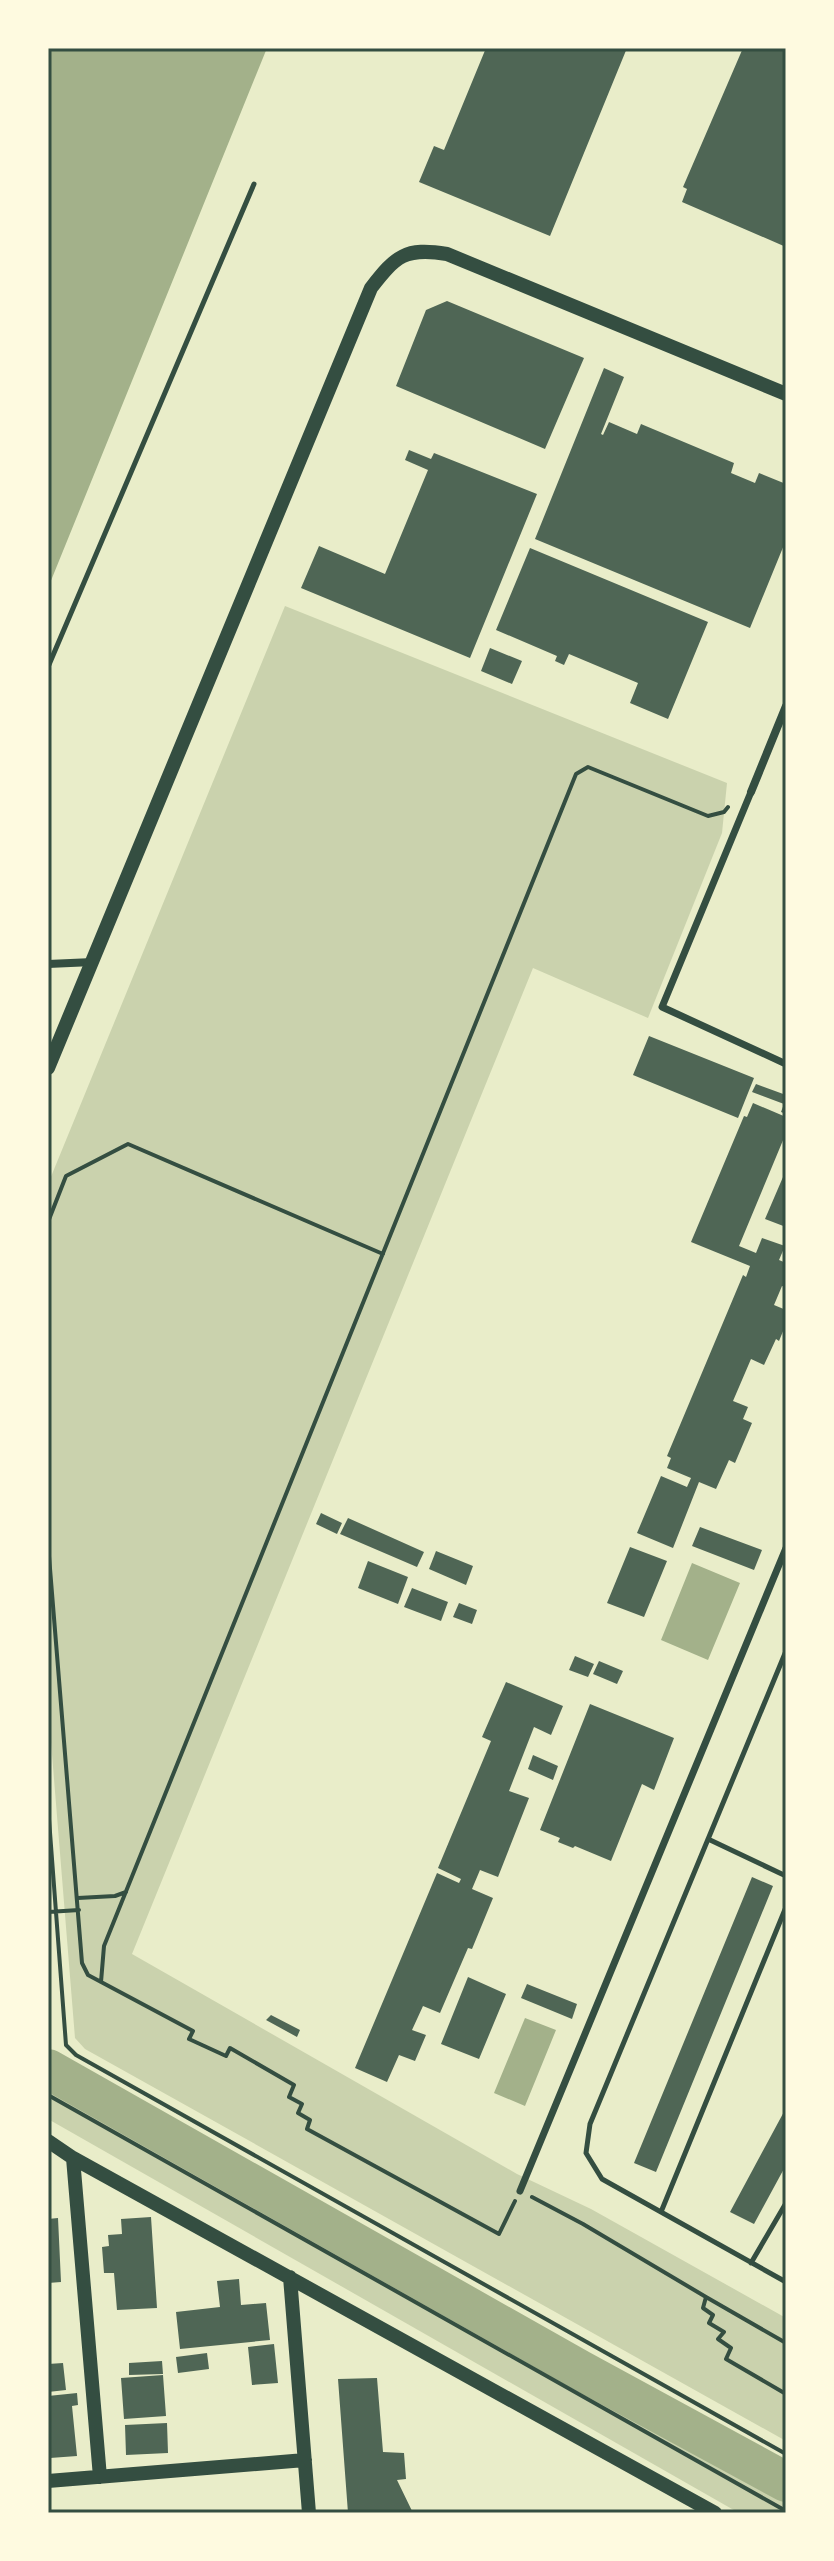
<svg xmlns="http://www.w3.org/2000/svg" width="834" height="2561" font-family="Quicksand,sans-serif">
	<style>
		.green { fill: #cad2ad }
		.water { fill: #a3b18a }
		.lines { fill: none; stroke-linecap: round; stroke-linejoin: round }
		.river { stroke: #a3b18a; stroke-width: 40 }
		.building { fill: #4f6655 }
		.path { stroke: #344e41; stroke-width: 4 }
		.service { stroke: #344e41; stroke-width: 5 }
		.pedestrian { stroke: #344e41; stroke-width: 7 }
		.minor { stroke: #344e41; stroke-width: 8 }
		.tertiary { stroke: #344e41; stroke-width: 14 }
		.neatline { fill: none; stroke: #344e41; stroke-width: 3 }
	</style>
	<rect width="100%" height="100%" fill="#e9edc9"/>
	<path class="green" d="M285,606l442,177 -5,50 -74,185 -115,-50 -401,986 385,220 74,35 195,109v123l-701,-392 -10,-11 -27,-333v-521z
		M48,2085l738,415v13h-47l-691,-394z"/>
	<path class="water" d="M48,48h219l-219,540z
		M692,1563l48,20 -32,77 -47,-20z
		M525,2018l31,12 -31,76 -31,-13z"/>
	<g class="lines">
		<path class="river" d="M48,2069l532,301 206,112"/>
	</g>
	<path class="building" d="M486,48h141l-77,188 -131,-54 15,-36 10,4z
		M743,48h43v199l-104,-45 5,-13 -4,-2z
		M447,301l137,57 -39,91 -149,-63 30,-76z
		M604,368l20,9 -23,57 2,1 6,-13 28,12 4,-10 93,39 -3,10 24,10 4,-10 27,11v56l-36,88 -215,-89z
		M409,450l22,9 3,-6 103,41 -67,164 -169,-70 18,-42 66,28 43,-104 -23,-10z
		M530,548l178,74 -40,97 -38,-16 8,-20 -69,-29 -5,11 -9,-4 2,-5 -61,-26z
		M490,648l32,13 -10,23 -31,-13z
		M649,1036l105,42 -16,40 -105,-43z
		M756,1084l30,11v19l-5,-2 3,-8 -32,-12z
		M753,1103l33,14v16l-47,113 17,7 6,-15 23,8 -6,14 7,3v24l-4,-1 -8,19 12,5v14l-7,17 -3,-2 -12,26 -13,-6 -18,42 15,6 -5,12 9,4 -17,40 -6,-3 -13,29 -17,-7 -26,66 -36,-15 24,-57 26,11 4,-9 -24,-10 4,-10 -4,-2 76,-181 3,2 4,-11 -59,-24 53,-126 3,1z
		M786,1170v57l-21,-8z
		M321,1513l21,10 -5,11 -21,-10z
		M348,1518l76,34 -7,15 -77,-33z
		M700,1527l62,23 -8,20 -62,-24z
		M630,1547l37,14 -23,56 -37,-14z
		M436,1551l37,15 -7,19 -37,-16z
		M368,1561l40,16 -10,27 -40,-16z
		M412,1588l36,14 -7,19 -37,-14z
		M459,1603l18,7 -5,14 -19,-7z
		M575,1656l19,8 -6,13 -19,-7z
		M599,1661l24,10 -6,13 -24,-10z
		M506,1682l57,24 -12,29 -17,-8 -25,64 20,7 -31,79 -18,-7 -8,19 21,9 -21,51 -4,-1 -28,65 -17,-7 -11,24 14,5 -11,26 -16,-6 -12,27 -32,-14 82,-195 22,10 2,-4 -23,-11 53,-127 -9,-4z
		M590,1704l84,34 -20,52 -12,-6 -31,77 -36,-15 -2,2 -15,-6 2,-4 -20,-8z
		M533,1755l25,11 -5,14 -25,-11z
		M752,1877l21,9 -117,286 -22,-9z
		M468,1977l38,17 -27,65 -38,-15z
		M527,1984l50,20 -5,15 -51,-21z
		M271,2015l29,15 -3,7 -31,-17z
		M786,2108v57l-32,59 -24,-12z
		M151,2217l6,91 -40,2 -3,-37h-10l-2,-26 7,-1 -1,-11 14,-1 -1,-15z
		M58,2218l3,64 -13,1v-64z
		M239,2279l2,26 25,-2 4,37 -90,9 -4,-37 44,-5 -3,-26z
		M274,2344l4,39 -26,2 -4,-38z
		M207,2353l2,16 -31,4 -2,-16z
		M162,2361l1,13 -34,1v-12z
		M63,2363l3,27 -18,2v-28z
		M163,2375l3,41 -42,3 -3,-41z
		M377,2378l6,74 21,1 2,26 -9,1 16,33h-65l-10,-134z
		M77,2393l1,12 -6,1 5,50 -27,2 -2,-62z
		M167,2423l1,30 -42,2 -1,-30z"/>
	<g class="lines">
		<path class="path" d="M48,1222l18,-46 62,-32 255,110
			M48,1544l34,419 6,12 105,56 -4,8 37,17 4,-8 64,37 -5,12 13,7 -4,9 12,7 -3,9 192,105 16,-33
			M48,1806l18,239 10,10 710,399
			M78,1898l37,-2 11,-4
			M48,1912l31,-2
			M101,1982l3,-36 472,-1172 12,-7 120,49 16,-4 4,-5
			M48,2095l738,416
			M532,2197l51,27 123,73 -3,11 10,7 -4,8 15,9 -6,7 13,9 -5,11 60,35
			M706,2297l80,46"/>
		<path class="service" d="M48,667l206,-483
			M786,1651l-196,473 -4,29 16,26 184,103
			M708,1839l78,37
			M661,2212l125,-305
			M751,2263l35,-60"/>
		<path class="pedestrian" d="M751,792l-89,215 124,57
			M520,2191l266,-643"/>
		<path class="minor" d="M751,792l35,-86
			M48,964l45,-2"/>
		<path class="tertiary" d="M48,1068l323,-780c25,-32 34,-41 76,-34l339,140
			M48,2141l25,17 642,355
			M73,2158l27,319
			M290,2277l19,236
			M48,2481l257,-21"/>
	</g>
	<rect width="834" height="2561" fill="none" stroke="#fefae0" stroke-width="100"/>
	<rect x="50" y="50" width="734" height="2461" class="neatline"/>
</svg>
